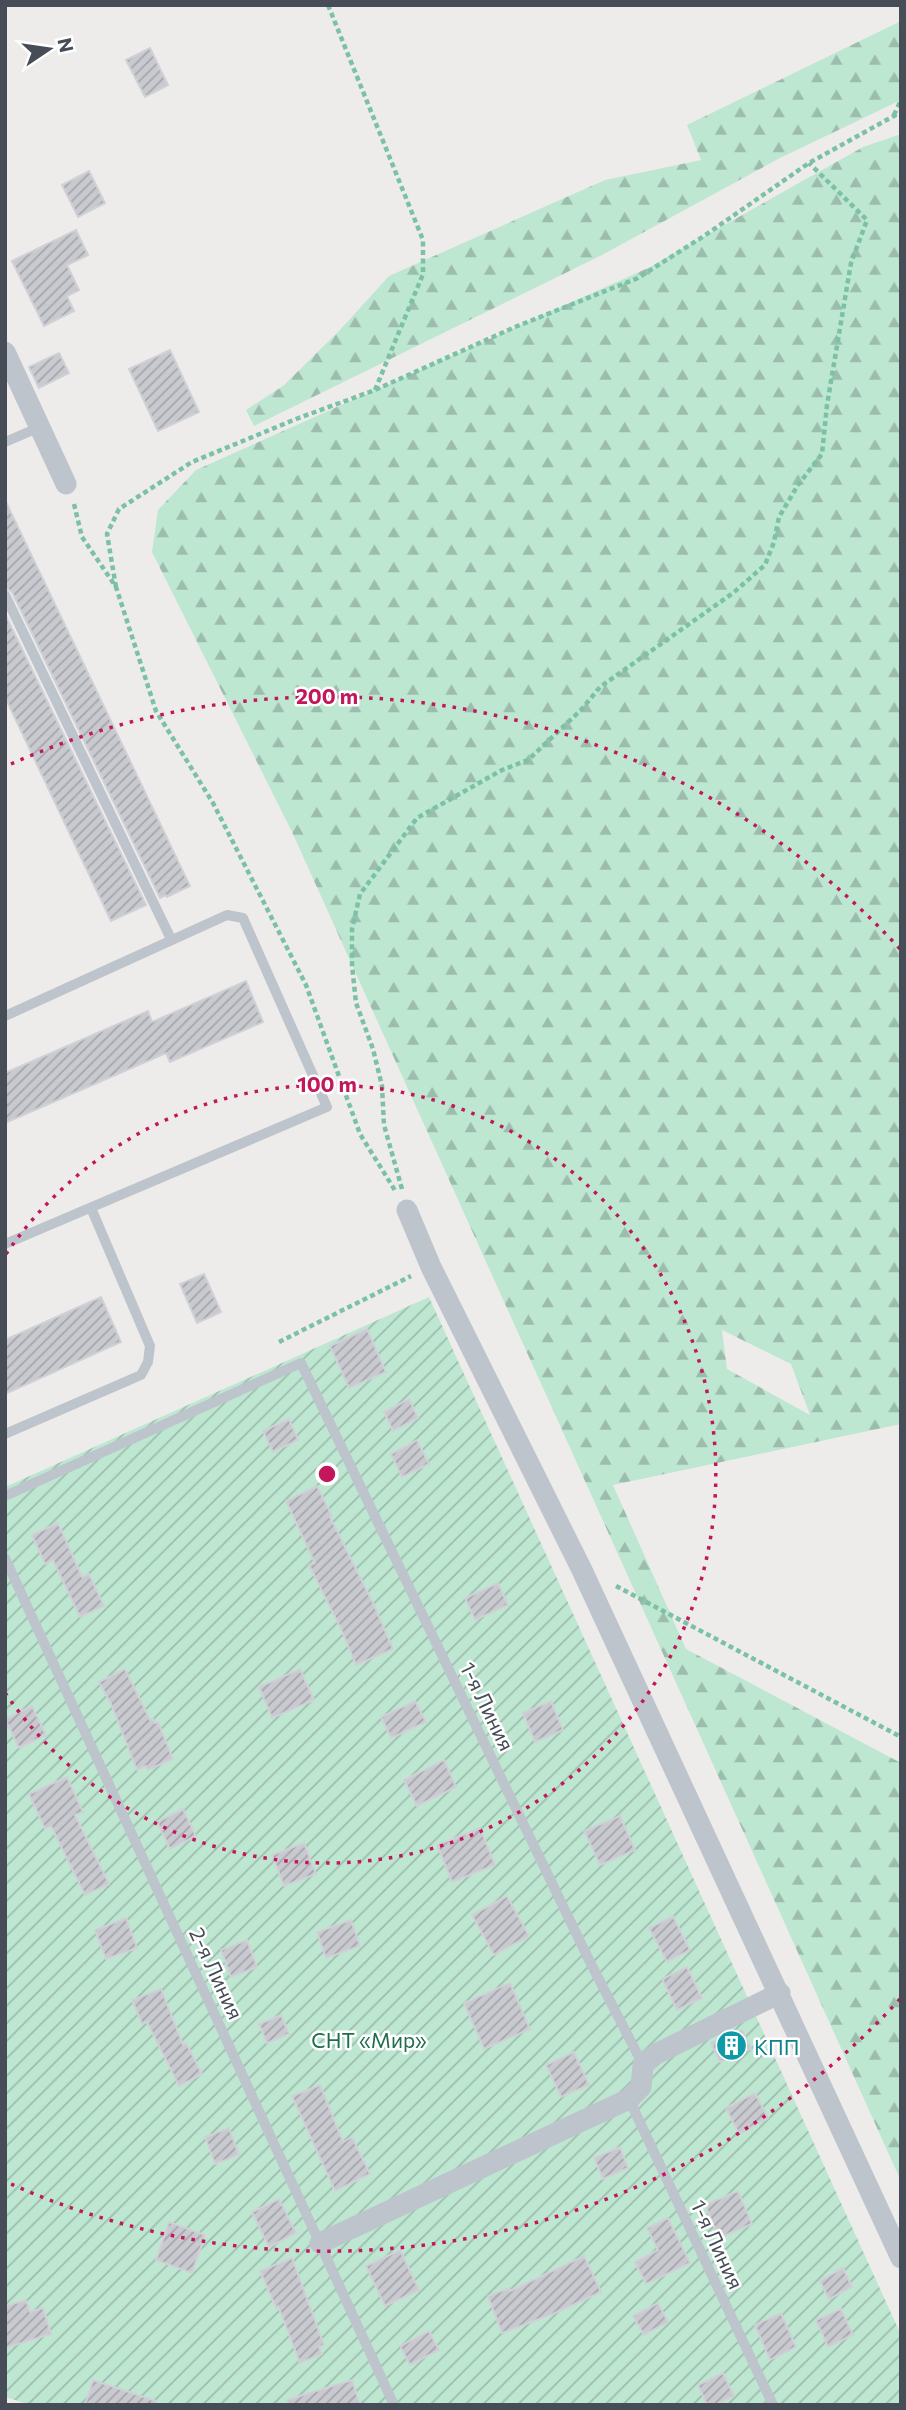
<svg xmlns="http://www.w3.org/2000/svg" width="906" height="2410" font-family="Commissioner,sans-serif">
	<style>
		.forest { fill: url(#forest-firs); fill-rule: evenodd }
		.garden { fill: url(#garden-furrows) }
		.building { fill: url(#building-hatch); stroke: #d0d1d6; stroke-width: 2 }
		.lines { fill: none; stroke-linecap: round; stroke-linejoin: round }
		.path { stroke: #7ac1a5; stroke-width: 4.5; stroke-dasharray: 5 3.5; stroke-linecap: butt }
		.lane { stroke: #bec4cc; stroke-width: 10 }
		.street { stroke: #bec4cc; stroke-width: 21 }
		.ring { fill: none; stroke: #c2185b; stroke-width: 3.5; stroke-dasharray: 3.5 7 }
		.labels { text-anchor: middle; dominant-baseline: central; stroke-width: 5; stroke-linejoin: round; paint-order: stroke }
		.street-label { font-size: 21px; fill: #464d56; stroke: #fff }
		.park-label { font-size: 21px; fill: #216d4f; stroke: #fff }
		.culture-label { font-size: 21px; fill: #0d838f; stroke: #fff; text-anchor: start }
		.centre { fill: #c2185b; stroke: #fff; stroke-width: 3.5 }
		.ring-label { font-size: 21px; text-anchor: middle; font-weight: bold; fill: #c2185b; stroke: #fff; stroke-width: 5; stroke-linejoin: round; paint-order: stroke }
	</style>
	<defs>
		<pattern id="forest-firs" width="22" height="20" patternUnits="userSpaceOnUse" patternTransform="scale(1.75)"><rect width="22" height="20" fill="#bee7d2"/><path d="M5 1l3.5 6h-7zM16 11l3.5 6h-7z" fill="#9cbdad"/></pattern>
		<pattern id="garden-furrows" width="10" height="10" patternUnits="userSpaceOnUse" patternTransform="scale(1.75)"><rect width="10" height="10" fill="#bee7d2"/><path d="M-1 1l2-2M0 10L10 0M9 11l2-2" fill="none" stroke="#9cbdad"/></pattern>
		<pattern id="building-hatch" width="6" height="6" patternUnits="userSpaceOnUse" patternTransform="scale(1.75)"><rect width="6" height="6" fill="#c9cad0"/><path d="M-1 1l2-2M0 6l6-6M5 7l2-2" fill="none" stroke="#a5a6ac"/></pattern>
	</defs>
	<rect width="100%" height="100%" fill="#eeeceb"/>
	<path class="forest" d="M901,21v79l-123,59 -176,96 -348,171 -8,-16 37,-24 56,-55 50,-55 216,-96 96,-20 -14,-35z
		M901,134v1290l-288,61 73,164 215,114v418l-609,-1349 -140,-280 6,-42 38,-40 452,-202 215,-121zM722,1330l69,34 19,51 -83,-46z"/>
	<path class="garden" d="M429,1297l472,1038v70h-870l-26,-8v-910z"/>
	<path class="building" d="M150,48l18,37 -23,12 -19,-37z
		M89,171l16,32 -27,14 -16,-32z
		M76,230l12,25 -21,10 12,25 -12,6 7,15 -30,15 -32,-65z
		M170,350l29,62 -41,19 -29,-62z
		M59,353l10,20 -30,15 -10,-21z
		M5,500l185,386 -23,11 -1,-2 -6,3 -148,-306 -7,-5z
		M5,614l141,291 -35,16 -106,-224z
		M246,981l17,41 -93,40 -4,-9 -161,70v-50l143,-62 4,11z
		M204,1274l17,38 -24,11 -17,-39z
		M101,1297l20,45 -116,52v-54z
		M367,1329l19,43 -37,16 -19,-42z
		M409,1399l9,19 -25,13 -9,-19z
		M289,1419l9,21 -25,12 -10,-21z
		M417,1440l12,24 -27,13 -11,-23z
		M317,1486l15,30 -2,1 44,88 19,44 -37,16 -15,-36 -32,-64 6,-2 -29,-62z
		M58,1523l24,54 7,-3 15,32 -24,11 -27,-57 -8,4 -13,-29z
		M498,1583l10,22 -33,15 -10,-22z
		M125,1669l25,51 3,-1 2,4 3,-1 15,37 -26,11 -1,-4 -9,4 -26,-66 -12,-22z
		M300,1669l14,31 -42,18 -13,-31z
		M415,1701l11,21 -35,16 -10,-21z
		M551,1701l12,29 -28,12 -12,-29z
		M32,1706l14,29 -27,13 -14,-29z
		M444,1760l12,27 -39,19 -13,-26z
		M67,1777l16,35 -8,3 34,69 -24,11 -34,-69 -6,3 -16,-35z
		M183,1809l13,27 -26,13 -13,-27z
		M620,1816l15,34 -35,15 -16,-34z
		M480,1828l15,37 -43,17 -15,-37z
		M304,1843l12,31 -32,12 -12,-31z
		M507,1896l22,40 -35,19 -22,-40z
		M673,1916l17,34 -23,12 -18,-34z
		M126,1918l11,30 -31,11 -11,-29z
		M351,1920l9,26 -34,12 -9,-26z
		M247,1940l10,27 -26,10 -10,-27z
		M687,1967l15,31 -25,12 -15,-31z
		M510,1983l20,46 -46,20 -20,-46z
		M161,1989l22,56 3,-2 16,31 -23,12 -32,-64 -5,2 -10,-24z
		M281,2015l8,19 -22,9 -8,-19z
		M742,2030l9,19 -31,13 -9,-19z
		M574,2052l15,33 -28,12 -15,-32z
		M320,2085l23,57 9,-5 18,37 -35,17 -43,-95z
		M755,2093l13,25 -29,16 -13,-26z
		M229,2128l10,27 -24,9 -10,-27z
		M620,2147l8,21 -25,11 -9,-21z
		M738,2191l14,33 -33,14 -14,-33z
		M279,2199l17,34 -27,14 -17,-35z
		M668,2218l22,45 -44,21 -11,-22 23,-12 -11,-22z
		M169,2222l36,13 -13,38 -36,-13z
		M400,2250l19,40 -34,16 -19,-40z
		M584,2256l17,36 -48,22 -51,19 -14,-37 21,-8 1,3z
		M292,2258l32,87 -5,2 3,7 -22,9 -22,-57 -2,2 -16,-37z
		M843,2268l9,19 -23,12 -9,-18z
		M26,2300l4,12 13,-4 8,26 -46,14v-42z
		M658,2303l10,19 -24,13 -11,-19z
		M841,2309l12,26 -25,12 -12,-27z
		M781,2313l15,34 -26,13 -15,-35z
		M429,2331l10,19 -29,15 -10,-19z
		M723,2373l11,23 -19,9h-8l-9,-20z
		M93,2380l63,21v4h-71z
		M352,2380l8,25h-72l-1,-5z"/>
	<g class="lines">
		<path class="path" d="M328,5l95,235v34l-48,116
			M894,115l7,-15
			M74,504l8,33 34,50 40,124 57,92 93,182 54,149 36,58
			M116,587l-9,-53 12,-25 73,-47 104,-43 79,-29 140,-63 123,-49 66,-42 105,-73 92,-51
			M402,1189l-18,-64 -2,-39 -9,-37 -17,-46 -4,-38v-36l8,-35 57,-76 85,-48 26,-10 53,-50 19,-23 133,-94 32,-28 9,-23 5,-25 19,-32 24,-31 5,-49 24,-142 16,-43 -58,-57
			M279,1342l132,-66
			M616,1586l285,151"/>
		<path class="lane" d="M5,442l35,-15
			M5,595l166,344
			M5,1016l222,-101 16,3 84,189 -322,137
			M5,1434l136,-59 7,-13 2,-16 -59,-138
			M5,1496l296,-133 288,597 54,105
			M5,1558l389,847
			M629,2099l144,306"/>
		<path class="street" d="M5,352l61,132
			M407,1210l24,57 150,301 320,690
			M320,2243l309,-144 12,-12 2,-22 13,-11 124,-61"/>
	</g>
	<g class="ring">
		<path d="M6 1254A389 389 0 1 1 6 1694"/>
		<path d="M900 1999A777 777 0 0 1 11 2184M11 764A777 777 0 0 1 900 949"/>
	</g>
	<defs>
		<symbol id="building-disc" viewBox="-11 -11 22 22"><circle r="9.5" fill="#0f9aa8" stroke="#fff"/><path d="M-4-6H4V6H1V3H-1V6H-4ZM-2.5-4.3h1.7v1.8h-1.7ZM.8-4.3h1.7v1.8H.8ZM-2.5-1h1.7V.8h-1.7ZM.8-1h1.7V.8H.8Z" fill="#fff"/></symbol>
	</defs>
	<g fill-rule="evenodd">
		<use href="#building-disc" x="714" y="2028" width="35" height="35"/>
	</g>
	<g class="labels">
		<g class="street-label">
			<text transform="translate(488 1706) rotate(64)">1-я Линия</text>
			<text transform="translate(217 1973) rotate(65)">2-я Линия</text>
			<text transform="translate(718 2244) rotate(65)">1-я Линия</text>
		</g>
		<g class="park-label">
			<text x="369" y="2039">СНТ «Мир»</text>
		</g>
		<g class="culture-label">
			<text x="754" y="2046">КПП</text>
		</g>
	</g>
	<circle cx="327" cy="1474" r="10" class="centre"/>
	<g class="ring-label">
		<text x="327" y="704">200 m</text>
		<text x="327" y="1092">100 m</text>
	</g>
	<rect width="906" height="2410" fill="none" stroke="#464d56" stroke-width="14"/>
	<g transform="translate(49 49) rotate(77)" stroke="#ffffff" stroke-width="5" paint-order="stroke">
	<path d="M0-5L12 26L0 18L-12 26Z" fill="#464d56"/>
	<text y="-10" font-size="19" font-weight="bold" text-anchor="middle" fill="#464d56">N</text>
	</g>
</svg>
